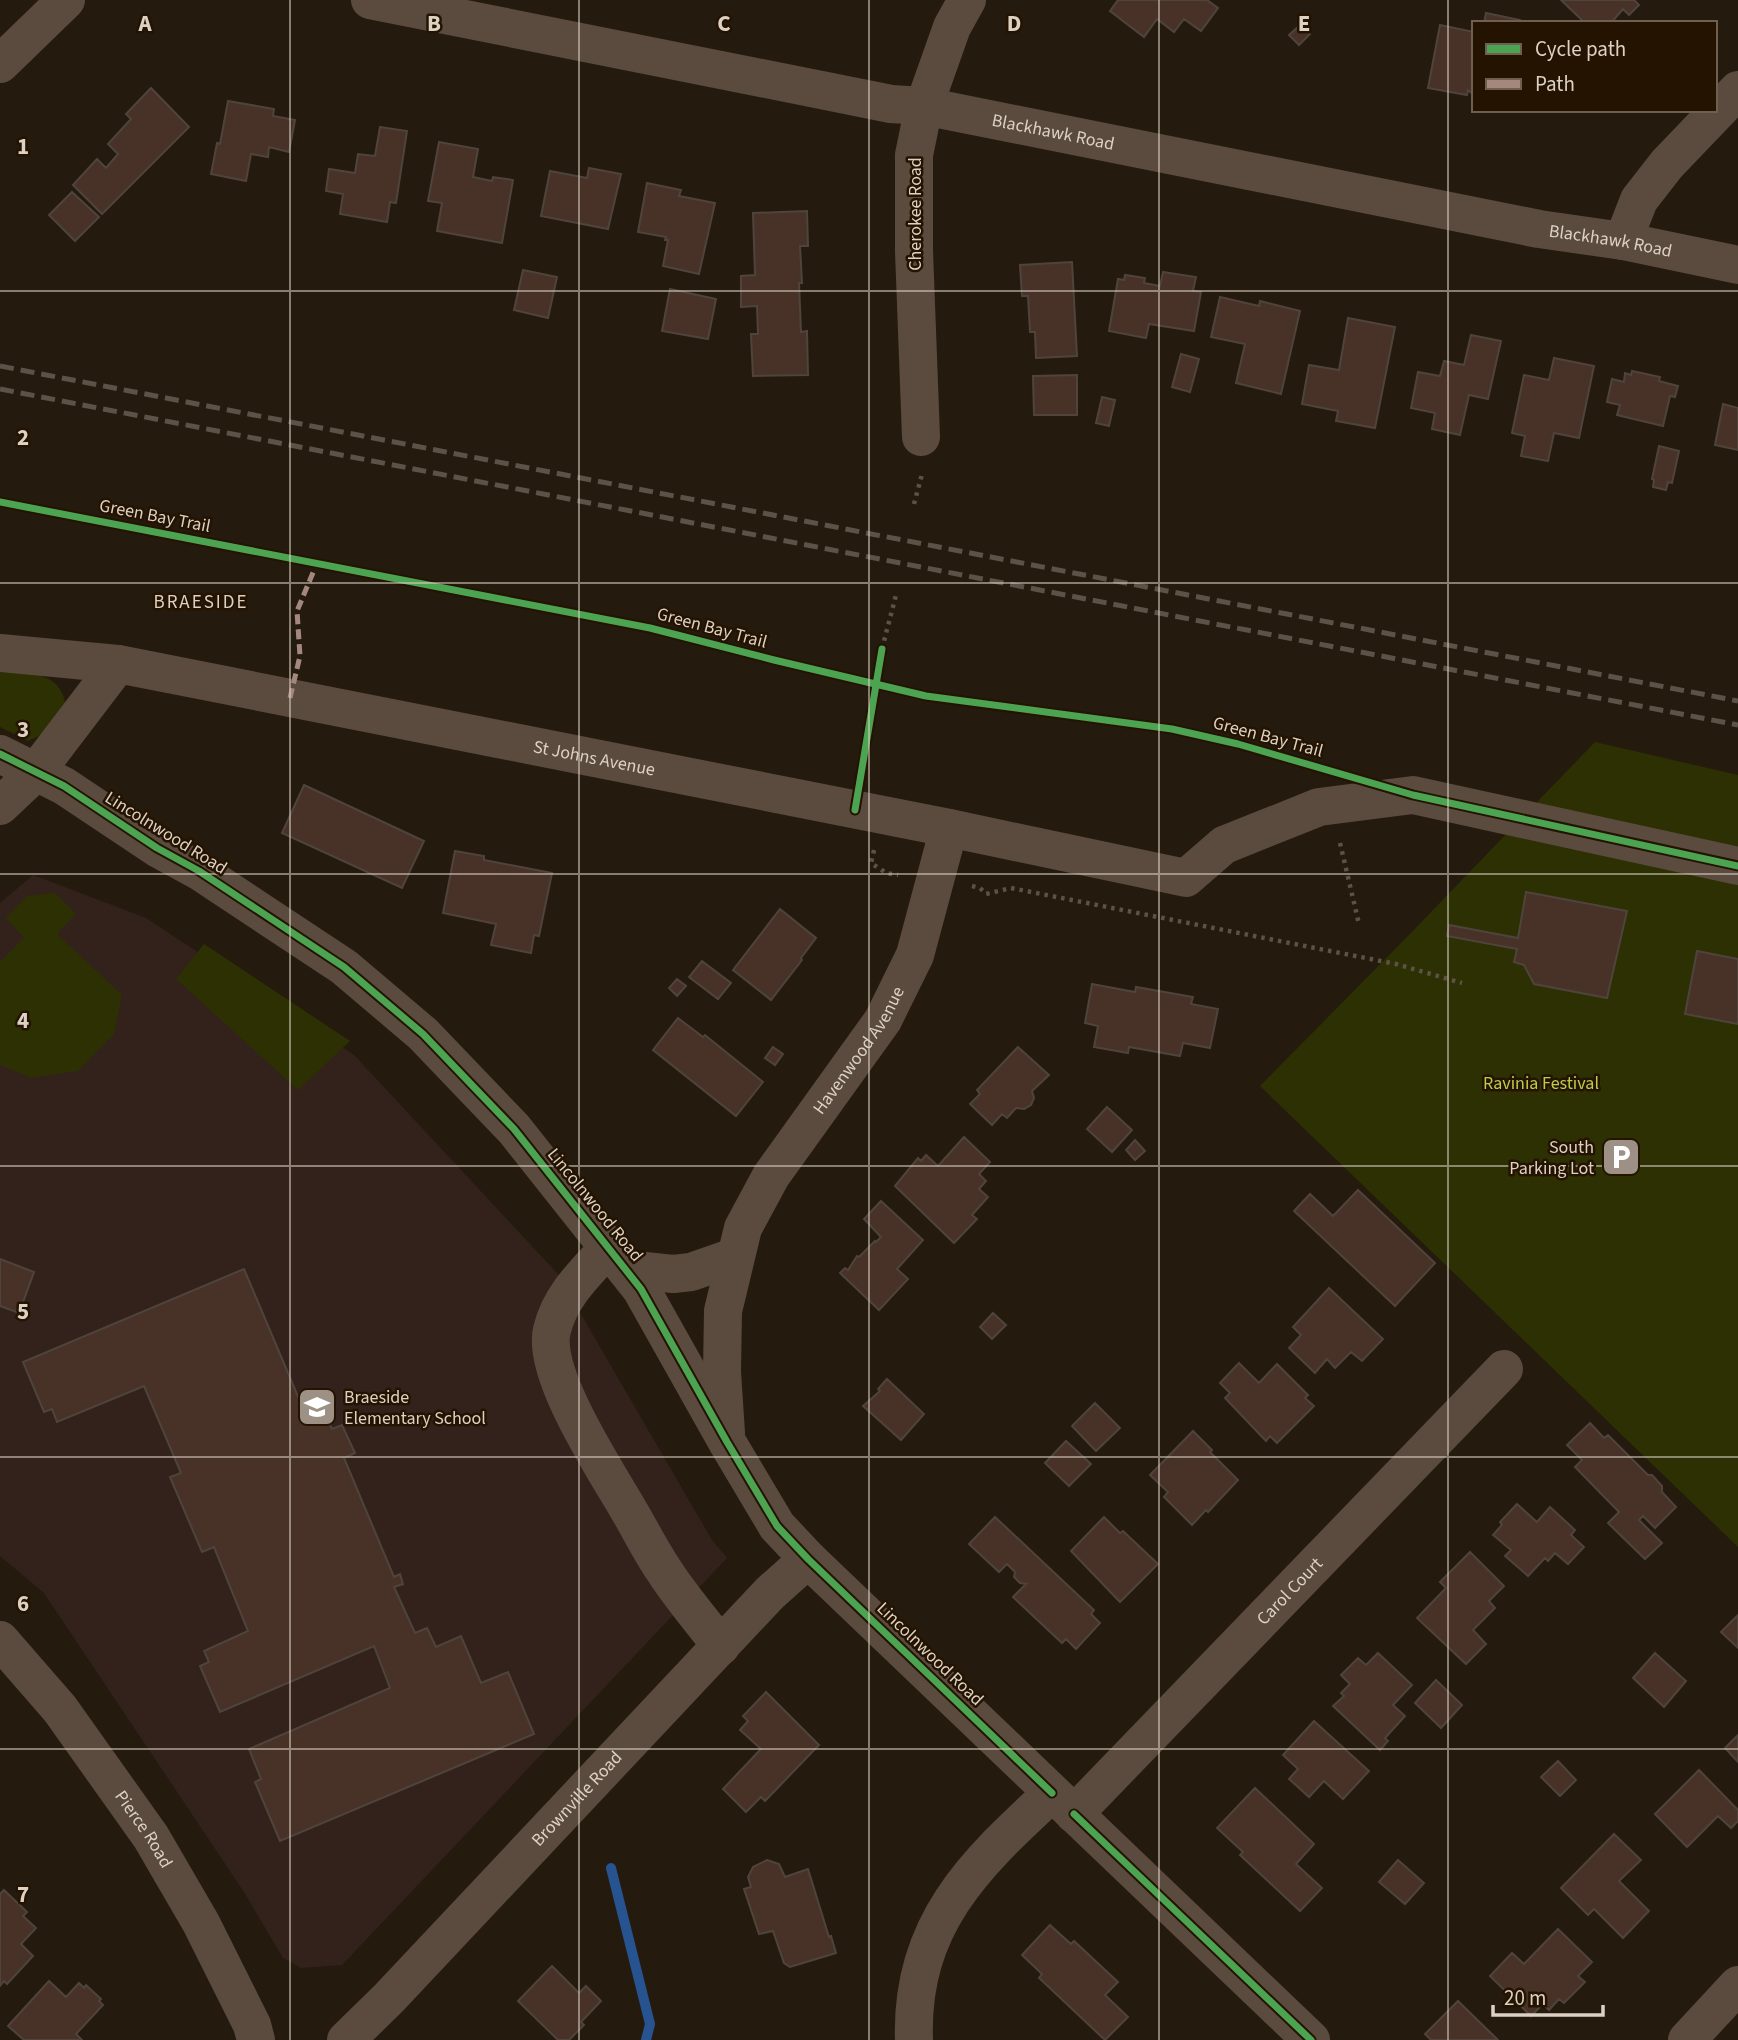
<svg xmlns="http://www.w3.org/2000/svg" width="1738" height="2040" font-family="'Source Sans 3',sans-serif">
	<style>
		.education { fill: #33221c }
		.green { fill: #2c3003 }
		.lines { fill: none; stroke-linecap: round; stroke-linejoin: round }
		.stream { stroke: #275391; stroke-width: 10 }
		.building { fill: #483228; stroke: #4e443c; stroke-width: 2 }
		.path { stroke: #5e5147; stroke-width: 4.5; stroke-dasharray: 3.5 5; stroke-linecap: butt }
		.minor { stroke: #5b4b3f; stroke-width: 38 }
		.rail { stroke: #5e5248; stroke-width: 5; stroke-dasharray: 14 7; stroke-linecap: butt }
		.quiet { stroke: #a5887d; stroke-width: 5; stroke-dasharray: 10 5; stroke-linecap: butt }
		.cycleway-casing { stroke: #241300; stroke-width: 11 }
		.cycleway { stroke: #4ca352; stroke-width: 7 }
		.grid { fill: none; stroke: #dcd1c3; stroke-width: 2; stroke-opacity: 0.55 }
		.labels { text-anchor: middle; dominant-baseline: central; stroke-width: 5; stroke-linejoin: round; paint-order: stroke }
		.street-label { font-size: 18px; fill: #dcd1c3; stroke: #241300 }
		.park-label { font-size: 18px; fill: #bbcd4a; stroke: #241300 }
		.poi-label { font-size: 18px; fill: #dcd1c3; stroke: #241300; text-anchor: end }
		.neighbourhood-label { font-size: 19px; letter-spacing: 2px; fill: #dcd1c3; stroke: #241300 }
		.grid-label { font-size: 23px; text-anchor: middle; font-weight: bold; fill: #dcd1c3; stroke: #241300; stroke-width: 5; stroke-linejoin: round; paint-order: stroke }
	</style>
	<rect width="100%" height="100%" fill="#241b0e"/>
	<path class="education" d="M33,875l113,43 208,137 203,218 155,267 15,18 -385,407 -41,3 -18,-10 -39,-66 -200,-299 -44,-37v-653z"/>
	<path class="green" d="M0,671c31,3 64,0 66,39l-19,22 -19,9 -28,-14z
		M1595,742l143,33v772l-478,-461 145,-147z
		M55,893l21,21 -19,20 65,61 -8,39 -36,37 -47,7 -31,-13v-103l24,-24 -18,-20 21,-22z
		M204,944l146,97 -52,49 -122,-111z"/>
	<g class="lines">
		<path class="stream" d="M611,1868l39,156 -4,16"/>
	</g>
	<path class="building" d="M1118,0h89l11,8 -17,23 -17,-12 -10,13 -17,-13 -13,18 -34,-26z
		M1561,0h73l5,5 -10,10 -6,-6 -12,14h-26z
		M1486,13l34,7v3h-36z
		M1301,24l9,10 -11,11 -10,-10z
		M1440,25l34,7v63l-6,-5 -1,5 -39,-7z
		M151,88l38,39 -87,87 -29,-29 24,-26 9,9 12,-14 -10,-10 23,-25 -5,-5z
		M228,101l46,8 -1,7 22,4 -6,32 -20,-5 -1,10 -17,-3 -5,27 -35,-7 6,-31 3,1z
		M380,127l27,4 -11,72 -6,-1 -3,20 -47,-8 3,-20 -17,-3 3,-22 26,4 3,-19 17,2z
		M439,142l39,7 -5,28 19,4 1,-4 20,3 -11,63 -65,-12 5,-28 -14,-2z
		M589,168l32,6 -13,55 -67,-13 9,-45 37,7z
		M647,183l34,7 -2,6 36,7 -16,71 -36,-8 5,-26h-3l1,-3 -28,-5z
		M72,192l27,25 -24,24 -26,-26z
		M807,211l1,35h-8l2,37h-3l2,49 6,-1 1,44 -55,1 -2,-42h7l-1,-28 -16,1v-31l14,-1 -2,-62z
		M1072,262l5,94 -41,2 -1,-26h-5l-2,-36h-6l-2,-31z
		M523,270l34,7 -9,41 -34,-8z
		M1163,272l33,5 -3,14 8,1 -7,39 -45,-7 -3,14 -37,-7 9,-52 6,1 1,-5 20,3 -1,5 16,3z
		M670,289l46,10 -8,40 -46,-8z
		M1220,297l39,9 1,-5 40,10 -19,83 -45,-11 9,-39 -34,-7z
		M1348,318l47,9 -20,101 -39,-7 2,-10 -36,-7 7,-39 30,5z
		M1471,335l30,6 -13,58 -19,-4 -9,40 -28,-6 3,-16 -24,-5 7,-36 22,4 4,-15 20,4z
		M1181,354l18,5 -9,33 -18,-5z
		M1554,358l40,8 -15,72 -25,-5 -6,28 -27,-5 4,-20 -13,-3 12,-58 25,5z
		M1632,371l28,6 -1,4 19,5 -3,11 -5,-1 -7,30 -46,-11 3,-10 -13,-3 5,-23 12,3 1,-9 6,2z
		M1077,375v40h-43l-1,-39z
		M1102,397l13,3 -6,26 -13,-3z
		M1723,404l15,4v42l-23,-5z
		M1659,446l20,5 -7,32 -4,-1 -2,8 -13,-3 1,-7 -2,-1z
		M304,785l120,56 -22,47 -120,-55z
		M455,851l29,5v4l68,13 -13,63 -5,-1 -3,18 -40,-8 5,-21 -53,-11z
		M1526,892l101,19 -20,87 -73,-14 -10,-19 -10,-3 3,-13 -70,-13 2,-11 69,13z
		M780,909l36,29 -15,20 1,2 -31,40 -38,-30z
		M1697,951l41,8v65l-53,-10z
		M702,961l29,22 -13,16 -29,-22z
		M677,979l9,7 -9,10 -8,-8z
		M1092,984l43,8 1,-5 57,10 -2,7 27,5 -8,39 -27,-5 -3,13 -51,-9 -1,6 -34,-6 4,-21 -13,-3z
		M678,1018l25,19 2,-2 58,47 -27,34 -83,-66z
		M773,1047l10,7 -8,11 -10,-7z
		M1018,1047l31,28 -17,16 2,7 -3,7 -7,4 -8,-1 -9,10 -5,-4 -10,11 -22,-21 10,-10 -3,-4z
		M1107,1107l25,23 -20,22 -25,-23z
		M964,1137l26,25 -11,12 7,7 -7,8 9,8 -16,18 5,4 -23,24 -59,-57 23,-28 3,3 5,-6 12,11z
		M1135,1140l10,11 -10,9 -9,-10z
		M1358,1190l77,73 -40,43 -101,-95 16,-17 23,22z
		M881,1201l42,39 -26,29 11,10 -29,31 -39,-37 5,-5 3,2 9,-14 2,1 16,-16 1,1 5,-5 -17,-18z
		M0,1259l34,13 -15,41 -19,-7z
		M244,1269l66,156 17,-7 5,11 10,-4 13,28 -11,5 50,119 6,-3 3,10 -9,3 21,46 12,-5 9,19 25,-11 20,47 27,-11 26,62 -254,107 -25,-59 6,-3 -12,-30 141,-61 -16,-42 -154,66 -20,-46 9,-4 -5,-11 44,-20 -34,-84 -12,5 -32,-75 11,-4 -37,-87 -87,36 -5,-13 -8,3 -21,-50z
		M1329,1288l54,51 -21,22 -11,-9 -16,16 -8,-9 -12,14 -26,-25 12,-13 -8,-8z
		M993,1313l13,12 -14,14 -12,-12z
		M1239,1363l20,20 18,-19 31,31 -3,3 9,8 -37,37 -7,-7 -4,5 -41,-43 5,-5 -10,-10z
		M887,1379l37,35 -23,26 -38,-34 17,-15 -2,-2z
		M1095,1403l25,25 -24,23 -24,-25z
		M1590,1423l14,15 4,-3 40,40h4l10,11v6l14,15 -21,21 -12,-12 -4,4 23,23 -17,16 -37,-36 11,-11 -44,-45 7,-7 -15,-15z
		M1193,1431l19,19 -2,2 28,28 -30,32 -2,-2 -14,15 -28,-28 4,-5 -18,-17z
		M1066,1441l25,23 -22,22 -24,-23z
		M1517,1504l20,18 13,-15 25,23 -4,5 13,12 -16,17 -13,-11 -7,8 -3,-3 -17,18 -23,-20 6,-6 -18,-15 9,-10 -2,-3z
		M995,1517l99,93 -3,4 9,9 -24,26 -10,-10 -4,4 -49,-46 13,-13 -6,-1 -6,-6 1,-5 -8,-8 -8,8 -30,-28z
		M1104,1517l16,16 3,-2 35,33 -38,38 -49,-51z
		M1470,1552l34,34 -15,15 6,7 -22,22 13,14 -20,20 -49,-46 29,-30 -6,-6z
		M1738,1615v33l-17,-16z
		M1378,1653l34,32 -19,20 12,11 -20,22 3,3 -8,9 -47,-44 11,-10 -3,-3 9,-9 -9,-9 17,-17 8,7z
		M1655,1653l31,28 -22,26 -31,-29z
		M1436,1680l26,25 -21,23 -26,-25z
		M766,1692l53,53 -54,56 -4,-4 -15,15 -23,-23 38,-40 -21,-19 8,-9 -5,-5z
		M1314,1721l55,50 -26,28 -19,-18 -15,16 -20,-18 9,-10 -15,-14z
		M1738,1735v27l-13,-14z
		M1558,1761l18,19 -16,16 -19,-19z
		M1699,1770l39,40v11l-7,7 -13,-12 -31,31 -32,-33z
		M1255,1788l59,56 -18,20 26,24 -22,23 -60,-56 3,-3 -26,-24z
		M1614,1834l27,26 -22,21 30,30 -26,27 -29,-29 -6,6 -27,-27z
		M767,1860l12,4 6,13 23,-8 21,68 2,-1 5,17 -46,14 -6,-4 -11,-32 -14,3 -15,-45 7,-2 -3,-10 5,-10z
		M1398,1860l26,23 -19,21 -26,-22z
		M4,1890l23,22 -4,4 13,12 -15,16 12,12 -26,28 -3,-3 -4,5v-92z
		M1050,1925l21,19 3,-3 44,41 -13,13 23,22 -23,23 -66,-62 3,-4 -20,-19z
		M1558,1929l34,33 -14,14 7,6 -21,21 -5,-4 -10,11 -6,-6 -12,12 -41,-40 22,-23 12,11z
		M552,1966l27,27 7,-7 15,15 -20,21 3,3 -15,15h-11l-40,-39z
		M49,1981l17,16 13,-14 5,5 2,-3 15,14 -2,2 4,4 -27,29 6,6h-58l-16,-14z
		M1458,2001l40,39h-67l-6,-6z"/>
	<g class="lines">
		<path class="path" d="M914,504l8,-30
			M882,649l14,-54
			M1340,843l19,81
			M874,850l-3,13 15,10 12,2
			M972,886l8,2 6,6 25,-6 385,76 66,19"/>
		<g class="minor">
			<path id="s1" d="M370,0l521,104 33,2 615,123 84,12 115,24"/>
			<path d="M0,64l66,-64"/>
			<path d="M1623,241l16,-41 28,-36 71,-74"/>
			<path d="M921,437l-7,-186v-96l10,-49 28,-79 15,-27"/>
			<path id="s2" d="M0,653l118,11 831,164 237,50 38,-33 95,-38 94,-12 325,71"/>
			<path d="M0,754l64,32 93,62 42,23 145,96 79,67 91,95 127,160 86,153 50,84 31,33 503,481"/>
			<path d="M0,806l35,-33 83,-109"/>
			<path d="M609,1247c-23,25 -49,49 -57,83 -11,43 54,141 76,179 12,20 22,41 35,60 17,27 39,52 58,77"/>
			<path d="M626,1269l47,5 18,-2 43,-15"/>
			<path id="s3" d="M726,1433l-4,-61 1,-61 20,-83 28,-52 112,-156 32,-65 34,-127"/>
			<path id="s4" d="M0,1640l60,69 91,128 50,86 51,102 4,15"/>
			<path id="s5" d="M1074,1814l430,-445"/>
			<path id="s6" d="M346,2040l43,-42 381,-405 38,-34"/>
			<path d="M914,2040c-4,-115 60,-175 138,-247"/>
			<path d="M1687,2040l51,-55"/>
		</g>
		<path class="rail" d="M0,366l1738,335
			M0,389l1738,336"/>
		<path class="quiet" d="M290,698l10,-42 -3,-45 20,-48"/>
		<defs>
			<path id="cycleway" d="M0,502l650,126 124,32 152,36 246,33 66,15 175,51 325,71
				M0,754l64,32 93,62 42,23 145,96 79,67 91,95 127,160 86,153 50,84 31,33 244,234
				M855,810l27,-161
				M1074,1814l237,226"/>
		</defs>
		<use href="#cycleway" class="cycleway-casing"/>
		<use href="#cycleway" class="cycleway"/>
	</g>
	<path class="grid" d="M290,0v2040M579,0v2040M869,0v2040M1159,0v2040M1448,0v2040M0,291h1738M0,583h1738M0,874h1738M0,1166h1738M0,1457h1738M0,1749h1738"/>
	<defs>
		<symbol id="parking-square" viewBox="-11 -11 22 22"><rect x="-9" y="-9" width="18" height="18" rx="4" fill="#9c9184" stroke="#241300"/><path d="M-3.5-5.5H1a3.5 3.5 0 0 1 0 7H-1V5.5H-3.5ZM-1-3.4V-.6H.8a1.4 1.4 0 0 0 0-2.8Z" fill="#fff"/></symbol>
		<symbol id="school-square" viewBox="-11 -11 22 22"><rect x="-9" y="-9" width="18" height="18" rx="4" fill="#9c9184" stroke="#241300"/><path d="M0-5L7-2L0 1L-7-2ZM-4 1L0 2.5L4 1V4Q0 6-4 4Z" fill="#fff"/></symbol>
	</defs>
	<g fill-rule="evenodd">
		<use href="#parking-square" x="1599" y="1135" width="44" height="44"/>
		<use href="#school-square" x="295" y="1385" width="44" height="44"/>
	</g>
	<g class="labels">
		<g class="street-label">
			<text stroke="none"><textPath href="#s1" startOffset="696">Blackhawk Road</textPath></text>
			<text transform="translate(915 214) rotate(-90)">Cherokee Road</text>
			<text stroke="none"><textPath href="#s1" startOffset="1264">Blackhawk Road</textPath></text>
			<text transform="translate(155 516) rotate(11)">Green Bay Trail</text>
			<text transform="translate(712 628) rotate(15)">Green Bay Trail</text>
			<text transform="translate(1268 737) rotate(15)">Green Bay Trail</text>
			<text stroke="none"><textPath href="#s2" startOffset="604">St Johns Avenue</textPath></text>
			<text transform="translate(166 833) rotate(32)">Lincolnwood Road</text>
			<text stroke="none"><textPath href="#s3" startOffset="420">Havenwood Avenue</textPath></text>
			<text transform="translate(595 1205) rotate(51)">Lincolnwood Road</text>
			<text stroke="none"><textPath href="#s5" startOffset="310">Carol Court</textPath></text>
			<text transform="translate(930 1654) rotate(44)">Lincolnwood Road</text>
			<text stroke="none"><textPath href="#s6" startOffset="334">Brownville Road</textPath></text>
			<text stroke="none"><textPath href="#s4" startOffset="238">Pierce Road</textPath></text>
		</g>
		<g class="park-label">
			<text x="1541" y="1083">Ravinia Festival</text>
		</g>
		<g class="poi-label">
			<text x="1594" y="1147">South<tspan x="1594" dy="21">Parking Lot</tspan></text>
			<text x="344" y="1397" text-anchor="start">Braeside<tspan x="344" dy="21">Elementary School</tspan></text>
		</g>
		<g class="neighbourhood-label">
			<text x="201" y="602">BRAESIDE</text>
		</g>
	</g>
	<g class="grid-label">
		<text x="145" y="31">A</text>
		<text x="434" y="31">B</text>
		<text x="724" y="31">C</text>
		<text x="1014" y="31">D</text>
		<text x="1304" y="31">E</text>
		<text x="23" y="154">1</text>
		<text x="23" y="445">2</text>
		<text x="23" y="737">3</text>
		<text x="23" y="1028">4</text>
		<text x="23" y="1319">5</text>
		<text x="23" y="1611">6</text>
		<text x="23" y="1902">7</text>
	</g>
	<rect x="1472" y="21" width="245" height="91" fill="#241300" stroke="#6e5f4e" stroke-width="2"/>
	<rect x="1486" y="44" width="35" height="10" fill="#4ca352" stroke="#6e5f4e" stroke-width="2"/>
	<text x="1535" y="56" font-size="21" fill="#dcd1c3">Cycle path</text>
	<rect x="1486" y="79" width="35" height="10" fill="#a5887d" stroke="#6e5f4e" stroke-width="2"/>
	<text x="1535" y="91" font-size="21" fill="#dcd1c3">Path</text>
	<path d="M1493 2005v10h110v-10" fill="none" stroke="#dcd1c3" stroke-width="3.5"/>
	<text x="1504" y="2005" font-size="21" fill="#dcd1c3" stroke="#241300" stroke-width="5" paint-order="stroke">20 m</text>
</svg>
